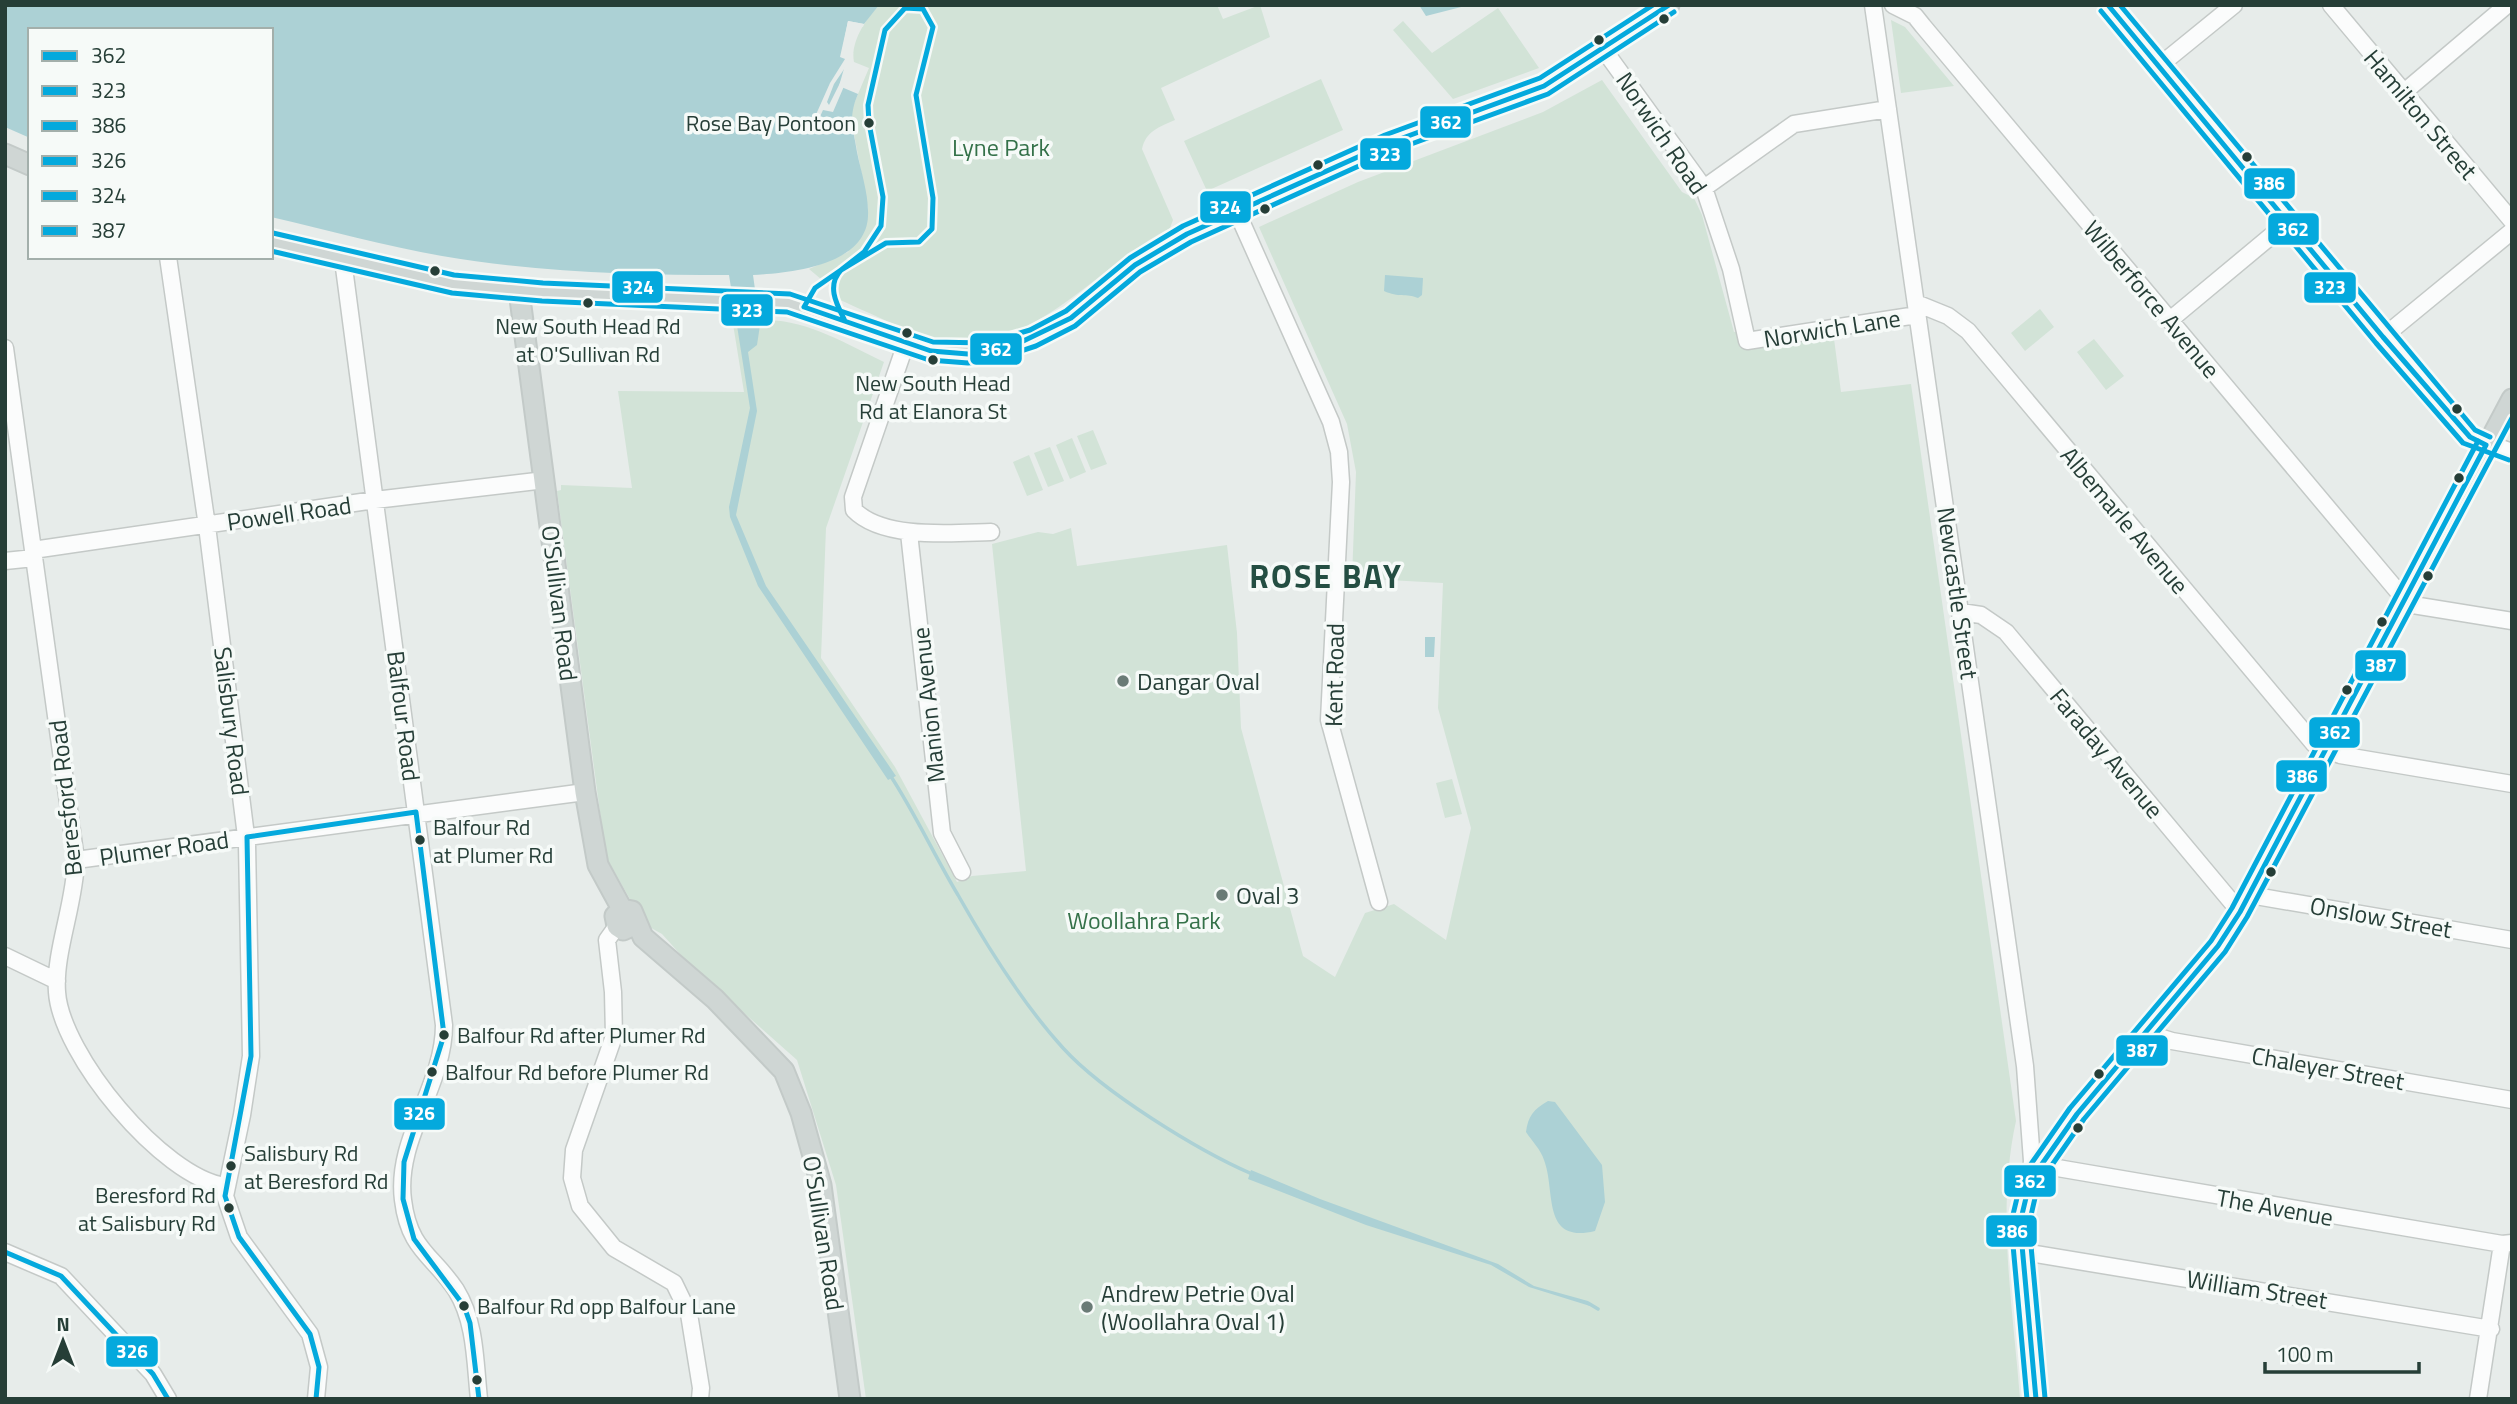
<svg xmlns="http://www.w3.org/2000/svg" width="2517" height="1404" font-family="'Titillium Web',sans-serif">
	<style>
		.green { fill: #d2e3d7 }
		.water { fill: #acd1d5 }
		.pier { fill: #e7ecea }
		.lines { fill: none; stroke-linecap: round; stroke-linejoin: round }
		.stream { stroke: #acd1d5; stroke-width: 3.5 }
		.minor-casing { stroke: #c4c9c7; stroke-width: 19 }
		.major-casing { stroke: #c3cac8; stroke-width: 23 }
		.minor { stroke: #fbfcfc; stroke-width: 16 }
		.major { stroke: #cfd6d4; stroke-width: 19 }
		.bus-1-casing { stroke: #f6faf8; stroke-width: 10 }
		.bus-2-casing { stroke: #f6faf8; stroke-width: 10 }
		.bus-3-casing { stroke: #f6faf8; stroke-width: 10 }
		.bus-4-casing { stroke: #f6faf8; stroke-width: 10 }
		.bus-5-casing { stroke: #f6faf8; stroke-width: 10 }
		.bus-6-casing { stroke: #f6faf8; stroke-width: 10 }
		.bus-1 { stroke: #04a9dd; stroke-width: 5 }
		.bus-2 { stroke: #04a9dd; stroke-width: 5 }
		.bus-3 { stroke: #04a9dd; stroke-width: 5 }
		.bus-4 { stroke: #04a9dd; stroke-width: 5 }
		.bus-5 { stroke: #04a9dd; stroke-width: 5 }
		.bus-6 { stroke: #04a9dd; stroke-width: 5 }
		.bus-dot { fill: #263e37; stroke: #f6faf8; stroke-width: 2.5 }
		.poi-dot { fill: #6a7b76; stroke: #f6faf8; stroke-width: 2.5 }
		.labels { text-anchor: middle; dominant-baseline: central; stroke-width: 7; stroke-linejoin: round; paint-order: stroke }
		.bus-label { font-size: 22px; fill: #263e37; stroke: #f6faf8; text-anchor: start }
		.street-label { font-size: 24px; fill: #263e37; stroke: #f6faf8 }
		.park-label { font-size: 24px; fill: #347149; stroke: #f6faf8 }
		.poi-label { font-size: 24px; fill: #263e37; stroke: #f6faf8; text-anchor: start }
		.district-label { font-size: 32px; font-weight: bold; letter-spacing: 2px; fill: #244e42; stroke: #f6faf8 }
		.line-badge { stroke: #f6faf8; stroke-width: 2.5 }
		.badge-label { font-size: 19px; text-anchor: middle; font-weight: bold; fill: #fff }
	</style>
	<rect width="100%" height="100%" fill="#e7ecea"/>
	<path class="green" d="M879,5h338l6,14 37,-14 10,32 -109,51 14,32c-16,7 -29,11 -33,29l31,71 -3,8c-76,39 -134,128 -230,111 -29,-5 -72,-27 -100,-39l-6,-10 -25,-21 39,-17 20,-44 -18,-95 19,-45 -15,-6c-4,-20 12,-43 25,-57z
		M1498,8l41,60 -86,31 -60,-69 10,-9 29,32z
		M1891,20l14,7 49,59 -53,7z
		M1321,79l22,51 -136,61 -23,-50z
		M1602,80l80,112 12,6 8,17 32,117 9,-1v13l90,-13 8,61 70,-8 105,737c-20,91 -3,186 4,278h-1154l-30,-214 -39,-125 -107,-95 -28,-31 -18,-10 -38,-67 -49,-366 4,-1v-5l71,3 -14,-97 126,1 -11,-68h33l1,-4c43,1 79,24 117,42l-58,166 -5,130 74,109 62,115 15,-6 54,-5 -34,-327 46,-12 15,2 18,-6 6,38 150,-21 10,88 4,95 62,228 32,21 30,-64 29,-9 52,36 25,-112 -33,-120 5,-125 -91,-5 4,-106 -9,-48 -88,-197 99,-45 185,-70z
		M2040,309l14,18 -29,24 -14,-18z
		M2094,339l30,37 -18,14 -29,-38z
		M1093,430l14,34 -16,6 -14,-34z
		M1072,438l14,34 -16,7 -14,-34z
		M1050,447l14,34 -16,6 -14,-34z
		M1029,455l14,35 -16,6 -14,-34z
		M1452,779l10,35 -17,4 -9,-35z"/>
	<path class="water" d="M5,5h874l-15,19 -16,-3 -7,36 6,1 -8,28 19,8c-10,23 -5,33 -1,58 4,20 12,43 11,64 -2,50 -78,57 -115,59l7,50 -3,20 -9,7 9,59 -21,104 30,71 130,190 -8,4 -130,-194 -28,-69 -1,-10 21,-99 -21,-133c-95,0 -193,-3 -287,-19 -57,-10 -114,-26 -171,-39v-187h-241v108l-25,-11z
		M1419,5h50l-43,11z
		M1385,275l38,3 -1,17 -4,3c-12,-5 -19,0 -34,-7z
		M1425,637h10l-1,20h-9z
		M1548,1101l7,1 47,63 3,37 -10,29c-54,13 -39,-40 -51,-71 -3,-10 -12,-19 -18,-28 2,-16 8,-23 22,-31z
		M1251,1170l69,29 178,65 36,22 54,15 2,5 -61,-19 -38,-22 -125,-40 -118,-46z"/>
	<path class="pier" d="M848,21l16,3 -1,3 -13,-2 -5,29 6,5 -17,25 -7,18 2,3 19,-38 -3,17 -12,28 -10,-2 -9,20 -4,-2 20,-45 15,-24 -5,-2z"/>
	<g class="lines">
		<path class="stream" d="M890,775c25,38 44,80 68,120 30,53 64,108 105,153 40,44 134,102 189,126
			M1588,1303l10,6"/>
		<defs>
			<path id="minor" d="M1873,5l152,1061 7,95 -2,20
				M1893,5l22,11 8,10 482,574 8,5 99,16
				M2108,5l275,332 87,100 42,15
				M2331,5l181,216
				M1604,50l100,138 27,81 16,72 170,-26
				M2159,66l75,-61
				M2403,93l104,-88
				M1704,188l90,-64 94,-15
				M1237,212l94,210 8,30 2,30 -12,238 50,182
				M168,257l39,269 40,318 4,212 -9,59 -17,81 14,41 71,97 9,33 -3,32
				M343,260l101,765c0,61 -49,114 -41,175 6,50 30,55 53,90 20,32 19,73 23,109
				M1916,303l32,13 20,15 346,413 26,11 172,29
				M2170,320l119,-99
				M2383,337l129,-106
				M906,343l-53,154 1,13c29,30 99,23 137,22
				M5,348l71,512c-1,44 -22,92 -19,132 4,62 105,185 168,194
				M909,533l33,300 20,39
				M33,550l342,-50 170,-20
				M5,561l29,-3
				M1961,612l20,3 25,17 234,280
				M76,860l509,-68
				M2250,895l262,45
				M617,926l-10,14 6,52 1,44 -40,114 -2,28 8,28 34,42 60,35 15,31 12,74 -1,11
				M5,956l52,25
				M2146,1033l26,8 340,59
				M2040,1165l462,79 10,-1
				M5,1252l56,24 92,98 15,25
				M2023,1252l468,77
				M2478,1399l24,-155"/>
			<path id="major" d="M5,154l25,11
				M271,242l182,42 89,8 247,11 142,48 37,3 20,-2 45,-14 38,-20 64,-53 52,-31 202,-91 155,-57 125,-81
				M519,291l66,501 13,73 24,44
				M636,924l-13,6 -6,-4 -2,-10 7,-7 10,2 11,26 72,62 69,72 17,42 20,72 29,214
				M2036,1399l-16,-176 10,-42 47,-67 141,-168 22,-34 272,-513"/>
		</defs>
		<use href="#minor" class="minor-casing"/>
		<use href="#major" class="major-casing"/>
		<use href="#minor" class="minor"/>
		<use href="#major" class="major"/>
		<defs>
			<path id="bus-1" d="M2108,5l275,332 87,100 16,8
				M905,8l18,1 10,18 -17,68 17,103 -1,31 -13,13 -33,1 -45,27 23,-18 17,-26 2,-29 -14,-74 -1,-18 17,-75z
				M841,270c-15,16 -4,35 4,51
				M841,270l-26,18 -11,19 127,44 37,3 45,-8 58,-28 64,-53 52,-31 202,-91 155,-57 125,-81
				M2036,1399l-16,-176 10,-42 47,-67 141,-168 22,-34 246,-467"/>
			<path id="bus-2" d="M2101,11l275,332 87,100 46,17
				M271,251l181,42 90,8 245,11 142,48 39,3 22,-2 46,-15 39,-20 65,-54 51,-30 201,-91 156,-57 126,-82"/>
			<path id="bus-3" d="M2120,5l355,425 15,7
				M2027,1399l-16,-176 11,-46 48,-69 141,-167 21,-33 246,-467"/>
			<path id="bus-4" d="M416,812l28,223 -40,127 -1,37 11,40 50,67 6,17 9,76
				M247,837l4,219 -26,140 14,41 71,97 9,33 -3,32
				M247,837l169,-25
				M5,1252l56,24 92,98 15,25"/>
			<path id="bus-5" d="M273,233l181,42 89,8 247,11 143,48 53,1 44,-13 36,-19 64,-53 53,-32 202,-91 155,-57 113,-73"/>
			<path id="bus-6" d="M2045,1398l-16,-174 9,-39 46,-66 141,-167 22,-35 265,-499"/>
		</defs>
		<use href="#bus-1" class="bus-1-casing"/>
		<use href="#bus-2" class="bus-2-casing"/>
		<use href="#bus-3" class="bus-3-casing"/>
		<use href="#bus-4" class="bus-4-casing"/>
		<use href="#bus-5" class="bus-5-casing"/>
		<use href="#bus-6" class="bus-6-casing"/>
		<use href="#bus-1" class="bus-1"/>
		<use href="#bus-2" class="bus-2"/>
		<use href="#bus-3" class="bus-3"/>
		<use href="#bus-4" class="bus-4"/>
		<use href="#bus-5" class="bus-5"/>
		<use href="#bus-6" class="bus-6"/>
	</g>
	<g class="bus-dot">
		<circle cx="1664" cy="19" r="6"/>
		<circle cx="1599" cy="40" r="6"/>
		<circle cx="869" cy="123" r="6"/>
		<circle cx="2247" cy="157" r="6"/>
		<circle cx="1318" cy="165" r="6"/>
		<circle cx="1265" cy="209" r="6"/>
		<circle cx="435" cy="271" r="6"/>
		<circle cx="588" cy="303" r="6"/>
		<circle cx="907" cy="333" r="6"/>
		<circle cx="933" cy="360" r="6"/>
		<circle cx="2457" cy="409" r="6"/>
		<circle cx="2459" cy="478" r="6"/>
		<circle cx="2428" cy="576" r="6"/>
		<circle cx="2382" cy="622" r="6"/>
		<circle cx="2347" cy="690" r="6"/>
		<circle cx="420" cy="840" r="6"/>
		<circle cx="2271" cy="872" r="6"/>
		<circle cx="444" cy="1035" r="6"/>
		<circle cx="432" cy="1072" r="6"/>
		<circle cx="2099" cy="1074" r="6"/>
		<circle cx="2078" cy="1128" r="6"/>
		<circle cx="231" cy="1166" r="6"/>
		<circle cx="229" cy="1208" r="6"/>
		<circle cx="464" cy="1306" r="6"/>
		<circle cx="477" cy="1380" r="6"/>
	</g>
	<g class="poi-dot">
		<circle cx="1123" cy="681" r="7"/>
		<circle cx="1222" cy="895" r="7"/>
		<circle cx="1087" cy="1307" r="7"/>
	</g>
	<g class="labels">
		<g class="bus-label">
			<text x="856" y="123" text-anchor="end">Rose Bay Pontoon</text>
			<text x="588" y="326" text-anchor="middle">New South Head Rd<tspan x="588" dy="28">at O'Sullivan Rd</tspan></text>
			<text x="933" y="383" text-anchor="middle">New South Head<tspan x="933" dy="28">Rd at Elanora St</tspan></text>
			<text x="433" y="827">Balfour Rd<tspan x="433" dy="28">at Plumer Rd</tspan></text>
			<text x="457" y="1035">Balfour Rd after Plumer Rd</text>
			<text x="445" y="1072">Balfour Rd before Plumer Rd</text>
			<text x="244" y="1153">Salisbury Rd<tspan x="244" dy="28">at Beresford Rd</tspan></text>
			<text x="216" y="1195" text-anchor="end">Beresford Rd<tspan x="216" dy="28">at Salisbury Rd</tspan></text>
			<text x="477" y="1306">Balfour Rd opp Balfour Lane</text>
		</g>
		<g class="street-label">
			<text transform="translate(2421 114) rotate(50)">Hamilton Street</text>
			<text transform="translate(1662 133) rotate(56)">Norwich Road</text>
			<text transform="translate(2152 299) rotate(50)">Wilberforce Avenue</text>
			<text transform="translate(1832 328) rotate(-9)">Norwich Lane</text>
			<text transform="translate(289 513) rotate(-8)">Powell Road</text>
			<text transform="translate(2125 520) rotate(50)">Albemarle Avenue</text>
			<text transform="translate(1958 593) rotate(82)">Newcastle Street</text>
			<text transform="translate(560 603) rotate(83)">O'Sullivan Road</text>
			<text transform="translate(1334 675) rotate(-89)">Kent Road</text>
			<text transform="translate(928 705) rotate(-96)">Manion Avenue</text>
			<text transform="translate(404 716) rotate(83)">Balfour Road</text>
			<text transform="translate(232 721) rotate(83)">Salisbury Road</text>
			<text transform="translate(2107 753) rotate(50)">Faraday Avenue</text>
			<text transform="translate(65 798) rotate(-96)">Beresford Road</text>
			<text transform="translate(164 848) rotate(-8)">Plumer Road</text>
			<text transform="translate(2381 917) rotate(10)">Onslow Street</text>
			<text transform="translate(2328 1068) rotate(10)">Chaleyer Street</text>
			<text transform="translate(2275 1207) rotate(10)">The Avenue</text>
			<text transform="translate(824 1233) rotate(81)">O'Sullivan Road</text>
			<text transform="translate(2257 1289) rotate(9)">William Street</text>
		</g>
		<g class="park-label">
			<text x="1001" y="147">Lyne Park</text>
			<text x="1144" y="920">Woollahra Park</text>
		</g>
		<g class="poi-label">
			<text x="1137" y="681">Dangar Oval</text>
			<text x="1236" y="895">Oval 3</text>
			<text x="1101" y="1293">Andrew Petrie Oval<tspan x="1101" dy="28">(Woollahra Oval 1)</tspan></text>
		</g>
		<g class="district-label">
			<text x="1326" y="576">ROSE BAY</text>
		</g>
	</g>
	<g class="line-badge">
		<rect x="1419" y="105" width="53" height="34" rx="7" fill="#04a9dd"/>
		<rect x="1359" y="137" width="53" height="34" rx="7" fill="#04a9dd"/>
		<rect x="2243" y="167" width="53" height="33" rx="7" fill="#04a9dd"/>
		<rect x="1199" y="190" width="53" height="34" rx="7" fill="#04a9dd"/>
		<rect x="2267" y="212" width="53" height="34" rx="7" fill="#04a9dd"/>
		<rect x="611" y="270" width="53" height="34" rx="7" fill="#04a9dd"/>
		<rect x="2303" y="271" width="54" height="33" rx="7" fill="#04a9dd"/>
		<rect x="720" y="293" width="54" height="34" rx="7" fill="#04a9dd"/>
		<rect x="969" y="332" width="54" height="34" rx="7" fill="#04a9dd"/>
		<rect x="2354" y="649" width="53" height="33" rx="7" fill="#04a9dd"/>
		<rect x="2308" y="716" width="53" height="33" rx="7" fill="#04a9dd"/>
		<rect x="2275" y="759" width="53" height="34" rx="7" fill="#04a9dd"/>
		<rect x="2115" y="1034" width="54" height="33" rx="7" fill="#04a9dd"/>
		<rect x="393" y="1097" width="53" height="34" rx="7" fill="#04a9dd"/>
		<rect x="2003" y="1164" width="54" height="34" rx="7" fill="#04a9dd"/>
		<rect x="1985" y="1214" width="53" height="34" rx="7" fill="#04a9dd"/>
		<rect x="105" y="1335" width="54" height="33" rx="7" fill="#04a9dd"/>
	</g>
	<g class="badge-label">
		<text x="1446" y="129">362</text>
		<text x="1385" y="161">323</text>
		<text x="2269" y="190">386</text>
		<text x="1225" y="214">324</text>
		<text x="2293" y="236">362</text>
		<text x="638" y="294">324</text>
		<text x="2330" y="294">323</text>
		<text x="747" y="317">323</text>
		<text x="996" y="356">362</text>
		<text x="2381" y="672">387</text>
		<text x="2335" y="739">362</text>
		<text x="2302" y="783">386</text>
		<text x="2142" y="1057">387</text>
		<text x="419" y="1120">326</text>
		<text x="2030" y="1188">362</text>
		<text x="2012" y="1238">386</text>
		<text x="132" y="1358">326</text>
	</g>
	<rect width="2517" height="1404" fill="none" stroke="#263e37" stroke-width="14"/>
	<rect x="28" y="28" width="245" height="231" fill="#f6faf8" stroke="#a3afab" stroke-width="2"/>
	<rect x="42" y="51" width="35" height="10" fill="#04a9dd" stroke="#a3afab" stroke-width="2"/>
	<text x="91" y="63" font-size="21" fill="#263e37">362</text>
	<rect x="42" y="86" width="35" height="10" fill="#04a9dd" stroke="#a3afab" stroke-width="2"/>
	<text x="91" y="98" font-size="21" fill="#263e37">323</text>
	<rect x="42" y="121" width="35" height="10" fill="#04a9dd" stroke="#a3afab" stroke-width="2"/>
	<text x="91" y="133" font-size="21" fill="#263e37">386</text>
	<rect x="42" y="156" width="35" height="10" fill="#04a9dd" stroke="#a3afab" stroke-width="2"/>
	<text x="91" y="168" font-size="21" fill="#263e37">326</text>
	<rect x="42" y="191" width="35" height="10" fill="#04a9dd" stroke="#a3afab" stroke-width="2"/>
	<text x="91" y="203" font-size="21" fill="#263e37">324</text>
	<rect x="42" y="226" width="35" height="10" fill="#04a9dd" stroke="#a3afab" stroke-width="2"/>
	<text x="91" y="238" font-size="21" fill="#263e37">387</text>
	<g transform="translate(63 1341)" stroke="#f6faf8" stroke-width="5" paint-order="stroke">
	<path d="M0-5L12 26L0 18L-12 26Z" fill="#263e37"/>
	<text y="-10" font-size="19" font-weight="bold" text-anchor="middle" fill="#263e37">N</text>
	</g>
	<path d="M2265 1362v10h154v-10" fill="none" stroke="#263e37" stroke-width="3.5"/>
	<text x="2276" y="1362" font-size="21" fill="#263e37" stroke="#f6faf8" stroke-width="5" paint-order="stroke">100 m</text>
</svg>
